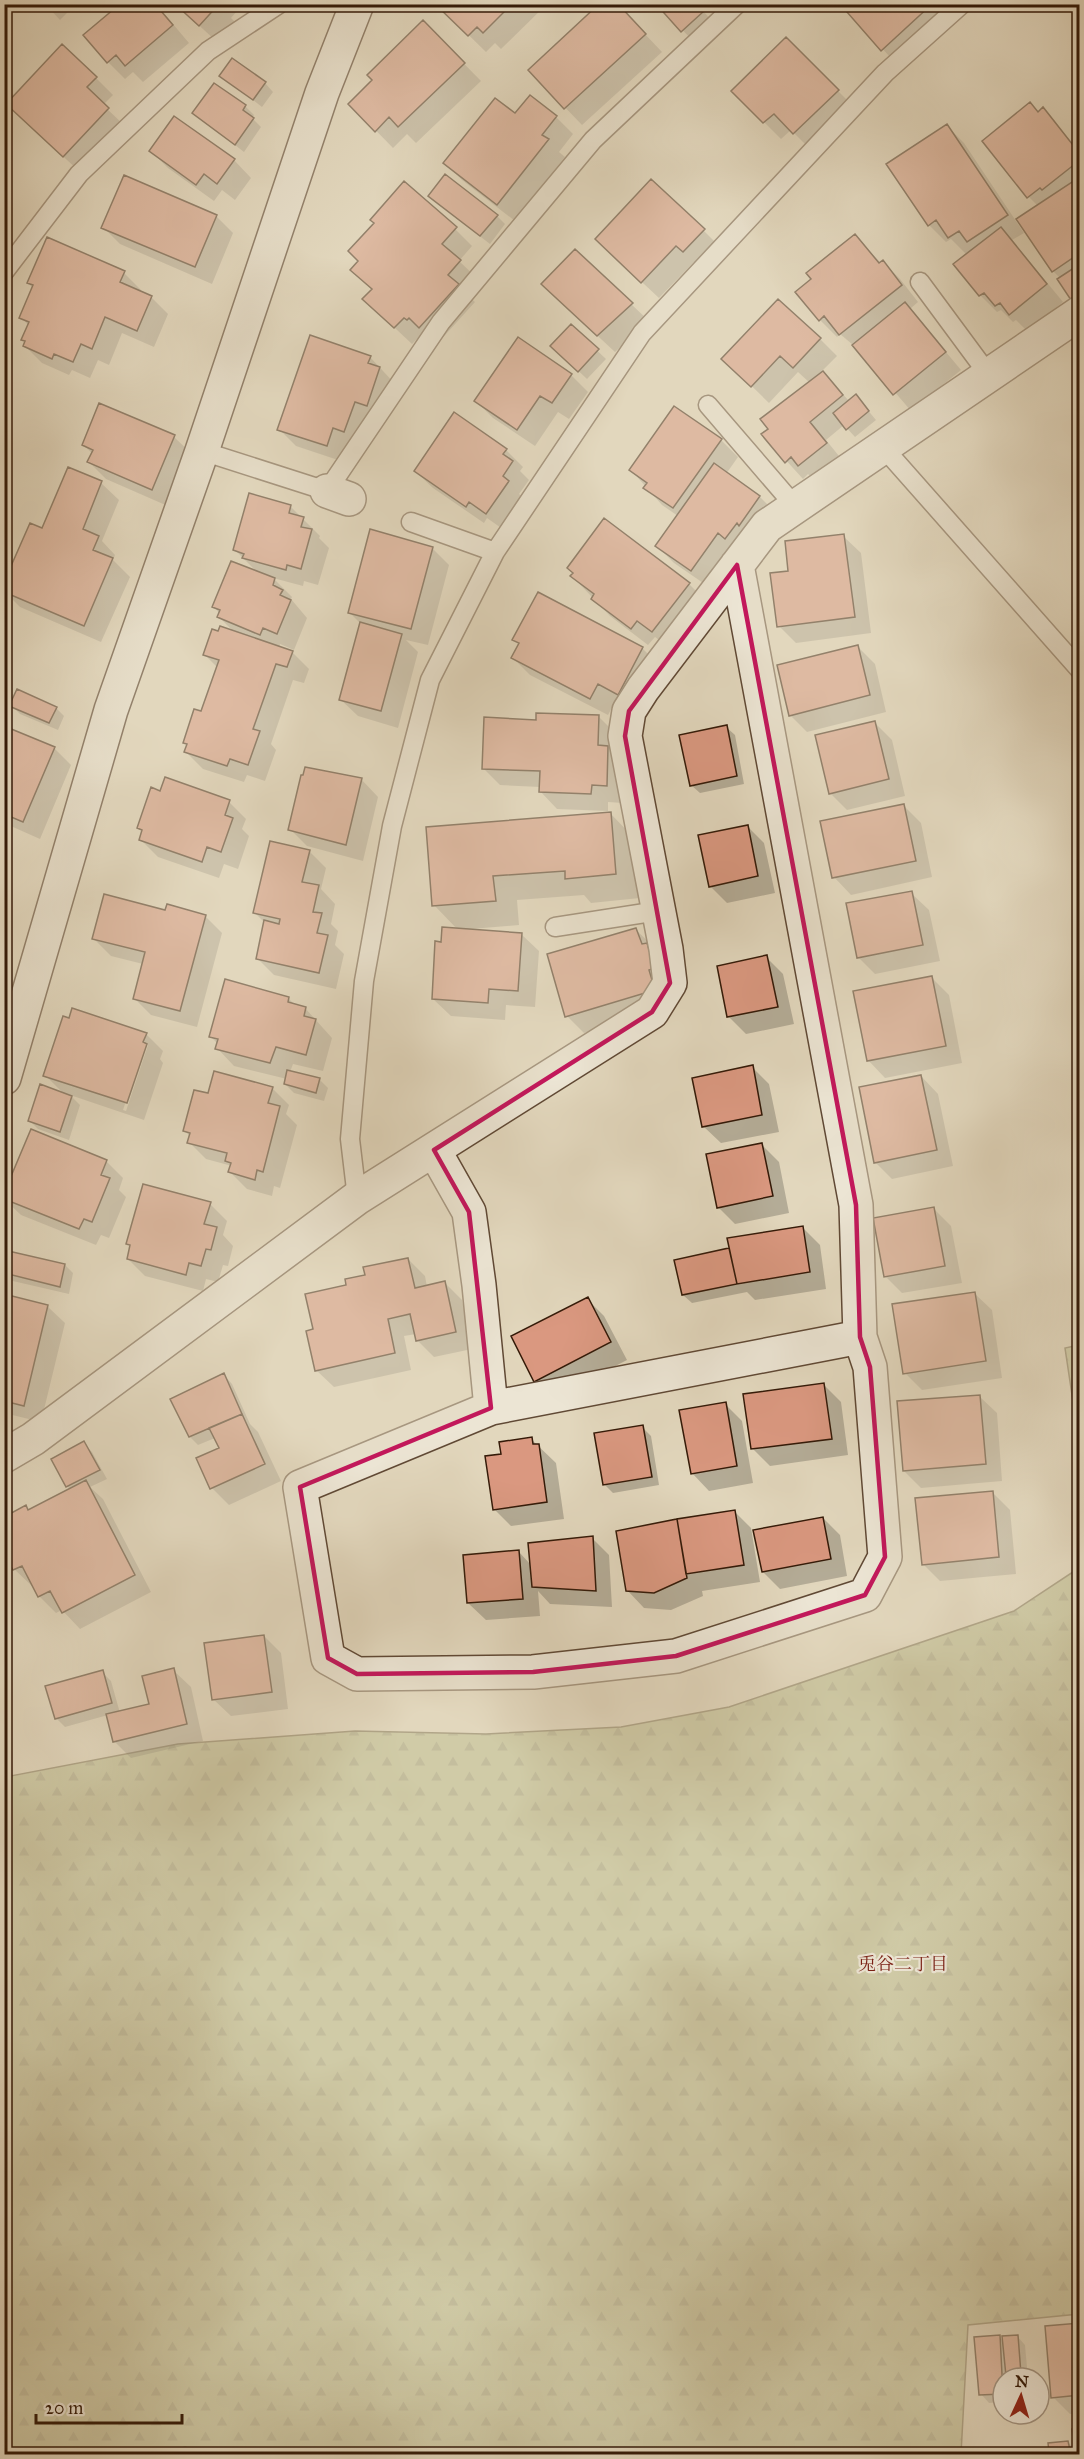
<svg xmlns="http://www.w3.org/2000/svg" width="1084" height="2459" font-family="'IM FELL Great Primer','Noto Serif JP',serif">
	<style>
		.forest { fill: url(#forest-firs); stroke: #776b4a; stroke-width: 1.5 }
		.shadow { fill: #0003; fill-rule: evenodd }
		.building { fill: #da9880; stroke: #341a08; stroke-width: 1.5 }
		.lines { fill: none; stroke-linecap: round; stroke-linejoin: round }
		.lane-casing { stroke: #604935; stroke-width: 21 }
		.street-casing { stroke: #604935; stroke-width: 36 }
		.secondary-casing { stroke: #341a08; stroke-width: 36 }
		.lane { stroke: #ece5d4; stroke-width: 18 }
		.street { stroke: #ece5d4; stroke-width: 33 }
		.secondary { stroke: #ece5d4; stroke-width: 33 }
		.marked { fill: none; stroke: #c2185b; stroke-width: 4.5; stroke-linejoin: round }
		.labels { text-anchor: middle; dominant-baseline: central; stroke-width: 4.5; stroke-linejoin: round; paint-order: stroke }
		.neighbourhood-label { font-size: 18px; fill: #7a1f14; stroke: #ece5d4 }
	</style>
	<defs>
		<pattern id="forest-firs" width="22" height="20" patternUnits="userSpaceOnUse" patternTransform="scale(1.5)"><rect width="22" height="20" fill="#babc8d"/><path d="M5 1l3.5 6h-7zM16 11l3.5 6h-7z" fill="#a0a178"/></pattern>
	</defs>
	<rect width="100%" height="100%" fill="#e2d7bd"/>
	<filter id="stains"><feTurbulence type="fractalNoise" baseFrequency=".00333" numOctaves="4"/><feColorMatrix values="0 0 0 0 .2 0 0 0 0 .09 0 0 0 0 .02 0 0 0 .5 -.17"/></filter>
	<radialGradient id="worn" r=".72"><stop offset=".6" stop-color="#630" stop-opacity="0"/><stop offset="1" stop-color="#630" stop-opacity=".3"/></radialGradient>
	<path class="forest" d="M1079,1345h1l-1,97 -14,-94z
		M1079,1568v746l-111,11 -7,129h-751l-25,-7 -20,7h-160v-677l173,-33 177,-13 131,3 135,-7 108,-20 285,-96z"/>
	<path class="shadow" d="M45,4h31l-16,16z
		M122,4h34l33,39 -46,39 -10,-10 -8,7 -17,-17z
		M176,4h67l-12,14 4,4 -18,20z
		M437,4h110l-46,45 -6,-6 -9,9z
		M658,4h39l14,16 -20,19z
		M842,4h102l11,12 -56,51z
		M626,14l36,38 -80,73 -52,-54z
		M423,22l58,59 -65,62 -9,-9 -14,14 -43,-44 25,-24z
		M786,39l69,69 -44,42 -20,-20 -10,9 -48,-48z
		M221,75l44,8 8,9 -11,15z
		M96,78l17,17 -10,10 22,21 -44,47 -56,-52z
		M245,106l9,9 -2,3 9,9 -17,25 -50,-39z
		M1043,109l37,43v155l-19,-28 -8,-8 -15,-65 -9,-9 10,-84z
		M515,115l41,2 17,17 -14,18 6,5 -50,64 -53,-41 -17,-17z
		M175,118l59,42 17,18 -16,22 -13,-10 -8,11 -46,-33 -17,-17z
		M947,126l17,17 60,90 -12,7 51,62 -36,29 -11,-11 -3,2 -12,-12 -4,2 -17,-17 -13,-40 -16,-16 -5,3 -17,-17z
		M438,204l59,12 8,8 -15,20z
		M216,216l17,17 -21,51 -92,-40 -17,-17z
		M455,229l17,17 -13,15 18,17 -13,14 11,10 -38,42 -10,-10 -2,2 -3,-2 -10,10 -48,-45 8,-9 -20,-20z
		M704,231l17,17 -20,20 -7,-6 -35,36 -45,-42z
		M855,236l26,27 2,-1 17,17 18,23 -8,7 51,61 -50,41 -52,-61 -19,-16 -3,3 -17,-17 -7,-41z
		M575,251l74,70 -34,31 -55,-51z
		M124,273l17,17 -1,3 11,4 17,17 -14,33 -32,-14 -13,32 -11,-5 -8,18 -18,-8 -3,5 -27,-12 -17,-17 1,-3 -3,-4 6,-13 -8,-9 12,-29 -5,-5z
		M571,326l35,33 -19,20 -35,-33z
		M820,339l17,17 -15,15 27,30 7,-5 20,24 -21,17 -11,-12 -18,15 17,21 -27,21 -8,-8 -5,5 -40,-44 47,-52 -12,-11 -29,31 -45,-44z
		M370,357l27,29 -53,76 -48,-16 -17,-17z
		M571,375l17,17 -19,27 -11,-7 -23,34 -42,-28 -17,-17z
		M100,405l74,32 18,17 -22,53 -64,-28 -17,-17 4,-8 -10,-9z
		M721,440l17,17 -12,17 34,23 17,17 -68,73 -35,-24 -17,-17 21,-30 -16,-11 -31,-35z
		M506,450l17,17 -3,4 9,9 -10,14 6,5 -21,31 -17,-12 -3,5 -51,-35 -18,-17z
		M69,469l32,14 18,17 -17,41 13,14 -2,5 17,17 -29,65 -81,-35 -16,-16 39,-61z
		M290,506l30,30 -1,2 10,10 -11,37 -14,-4 -1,5 -30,-8 19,19 -1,2 16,19 -13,32 -14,-6 -1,4 13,4 17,17 -5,14 -11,-3 -22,64 5,6 -11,31 -18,-6 -3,7 -41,-13 -17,-17 2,-6 -4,-4 18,-29 16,-45 -13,-13 29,-23 -15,-15 1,-3 -6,-7 45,-33 -24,-24z
		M605,520l84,64 17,17 -36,47 -15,-11 -7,8 -38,-29 -38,-40z
		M843,536l18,17 10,80 -75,10 -17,-17z
		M432,548l17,17 -21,80 -22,-5 12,12 -20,76 -40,-12 -18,-17 21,-75 -12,-12z
		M538,594l104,54 17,17 -24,46 -19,-11 -8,15 -78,-40 -17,-17 7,-13 -6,-6z
		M858,647l17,17 11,48 -79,20 -17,-17z
		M11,705l45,3 8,8 -6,14 -38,-16z
		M599,717l17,17 7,69 -15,-1v9l-51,-2 -17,-18v-4l-40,-2 -17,-17 54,-47z
		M875,723l17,17 13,56 -58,14 -17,-17z
		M4,727l50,21 17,17 -31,74 -36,-16z
		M726,727l9,8 9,49 -44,9 -9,-8z
		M361,779l17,18 -15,64 -56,-15 -17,-17z
		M161,793l68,9 17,17 -4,10 7,7 -11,33 -14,-5 -5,14 -61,-21 -17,-17 2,-8 -4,-4z
		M904,806l17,17 11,54 -81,18 -17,-18z
		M610,813l24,25 6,60 -49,5 -7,-8 -67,5 2,25 -48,4v2l50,3 18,17 -4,56 -29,-2 -1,15 -54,-4 -18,-17 10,-56 15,-13 -24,-25z
		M747,826l17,17 11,50 -48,10 -17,-17z
		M309,851l17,17 -5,21 14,15 -4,20 7,7 -3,14 9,9 -8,35 -62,-14 -17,-17 8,-35 -10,-10z
		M911,893l18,17 11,51 -65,13 -17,-17z
		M166,912l39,4 17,17 -25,94 -46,-12 -17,-17 9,-34 -32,-8 -17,-17z
		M635,929l18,17 18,61 -87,26 -17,-17z
		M4,942l6,5 -6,13z
		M766,957l17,17 11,50 -48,10 -17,-17 -11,-50z
		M932,978l17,17 13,68 -77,15 -17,-18z
		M288,998l8,8 9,2 27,30 -9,33 -30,-7 -3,8 29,7 9,9 -4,13 -30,-8 -9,-9 2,-5 -53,-13 -17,-18 1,-4 -7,-7z
		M146,1034l17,17 -3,8 3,4 -19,57 -74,-25 10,10 -11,35 -31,-11 -9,-9 35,-26 -19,-19zM146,1043l2,2 -22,66 -3,-1z
		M752,1067l17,17 10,48 -58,11 -18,-17z
		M921,1076l17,18 15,72 -61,13 -17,-17z
		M272,1088l17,17 -3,9 11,11 -17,63 -6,-2 -2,10 -25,-7 -17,-17 2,-6 -26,-7 -17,-17 2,-5 -7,-7z
		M762,1145l17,17 10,51 -54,11 -17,-17z
		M106,1161l17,17 -4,12 7,7 -17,41 -8,-3 -5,10 -75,-30 -17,-16z
		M210,1204l17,17 -4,14 10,11 -5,20 -5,-1 -5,17 -12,-3 -3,12 -58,-15 -17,-17 3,-12 -3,-4z
		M934,1209l17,17 11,57 -60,10 -17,-17z
		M803,1228l17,17 6,44 -71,11 -8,-8 -55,11 -9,-8 46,-46 3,3z
		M4,1251l61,14 8,8 -4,21 -65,-15z
		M408,1259l17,17 2,11 18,-4 17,17 10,49 -38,8 -17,-17 -1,-6 -12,2 7,34 -77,17 -18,-17 -1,-40 33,-44z
		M974,1293l18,17 10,68 -80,12 -17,-17z
		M4,1296l43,10 18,17 -24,99 -37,-9z
		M587,1299l17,17 23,44 -74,38 -17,-17 -23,-44z
		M224,1375l8,9 18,40 8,8 23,49 -52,24 -17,-17 -14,-29 23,-10 -6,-11 -17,7 -8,-8z
		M824,1385l17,17 7,53 -78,11 -17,-17z
		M979,1396l18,17 5,68 -81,7 -17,-17z
		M725,1404l17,17 11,62 -44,8 -17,-18z
		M642,1427l9,9 8,49 -46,8 -9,-9z
		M531,1439l25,24 8,56 -53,7 -17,-17z
		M83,1443l9,9 15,27 -17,8 13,12 48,93 -71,37 -18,-19 -6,3 -17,-17 -5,-11 -2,1 -18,-17 12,-62 4,4 41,-21 -4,-4z
		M993,1493l17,17 6,64 -76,7 -17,-17z
		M734,1511l17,17 9,54 -58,9 1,5 -32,14 -27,-2 -17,-18z
		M823,1518l17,17 7,41 -67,13 -17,-17z
		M592,1538l17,17 3,52 -62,-3 -12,-13 2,25 -54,4 -18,-17 51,-51 12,13z
		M264,1636l17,17 7,56 -57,7 -18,-17z
		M173,1670l18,17 12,54 -72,17 -17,-17 -6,-26 -43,12 -9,-9 46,-46 9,9 9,32 31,-8z
		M1080,2325v88l-10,1 -17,-17z
		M999,2336l5,6 13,-6 8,9 3,33h-25v24l-14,1 -8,-9z
		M1074,2430h6v24l-4,-3 1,3h-23l-4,-3 18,-9 7,8z"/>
	<path class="building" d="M120,4h35l18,21 -48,41 -9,-11 -9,8 -24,-28z
		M175,4h44l-20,22z
		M435,4h77l-29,29 -6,-6 -9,9z
		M599,4h19l28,30 -82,75 -36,-39z
		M656,4h42l6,7 -23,21z
		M840,4h92l-51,47z
		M423,20l42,43 -67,64 -9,-10 -14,15 -27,-28 24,-24 -5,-5z
		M786,37l53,53 -46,44 -19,-20 -11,9 -32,-32z
		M62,44l35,33 -10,10 22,21 -46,49 -57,-53z
		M232,58l34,24 -13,18 -34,-24z
		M214,83l32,22 -3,5 11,8 -19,27 -43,-32z
		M530,95l27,21 -15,19 7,4 -52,66 -54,-42 52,-65 20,15z
		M1030,102l8,10 5,-5 37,47v6l-38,30 -2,-2 -13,10 -45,-57z
		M174,116l61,43 -18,25 -13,-10 -8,11 -47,-34z
		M947,124l61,91 -41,27 -8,-11 -11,7 -12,-18 -8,6 -42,-62z
		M445,174l53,41 -18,21 -52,-40z
		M124,175l93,40 -22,52 -94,-39z
		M1078,178l2,75 -28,19 -36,-53z
		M651,179l54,50 -22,23 -7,-6 -35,37 -46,-44z
		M404,181l53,46 -15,17 19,16 -13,15 11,9 -40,44 -10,-10 -2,2 -3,-2 -10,10 -32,-29 10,-10 -22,-19 8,-9 -10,-10 26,-28 -4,-3z
		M1001,227l46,57 -38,31 -9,-12 -5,3 -11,-13 -5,3 -26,-32z
		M855,234l24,29 4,-3 19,25 -63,50 -15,-19 -5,5 -24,-29 16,-13 -5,-6z
		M47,237l78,34 -5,11 32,14 -15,35 -32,-14 -13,32 -11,-5 -8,18 -19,-8 -2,5 -29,-13 2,-5 -4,-1 8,-18 -10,-4 14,-33 -6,-2z
		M575,249l58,54 -36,33 -56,-52z
		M1080,264v35l-7,4 -16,-24z
		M778,299l43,39 -28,30 -13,-12 -29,31 -30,-28z
		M905,302l41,50 -53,43 -41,-50z
		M571,324l28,25 -21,23 -28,-26z
		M310,335l61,21 -3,7 12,4 -13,39 -12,-4 -11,30 -11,-4 -6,18 -50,-16z
		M518,337l54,37 -20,29 -12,-7 -23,34 -43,-29z
		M823,371l20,24 -33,27 17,21 -29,23 -7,-9 -6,6 -24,-29 7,-5 -8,-10z
		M856,394l13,17 -23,19 -13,-17z
		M99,403l76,32 -23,55 -65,-28 6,-12 -11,-5z
		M674,406l48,33 -49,69 -30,-20 4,-5 -18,-13z
		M454,412l53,37 -4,5 10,7 -10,15 6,5 -23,33 -17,-12 -3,5 -52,-36z
		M714,463l46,33 -21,30 -2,-3 -12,16 -7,-6 -27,38 -36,-25z
		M68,467l34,14 -19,48 16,7 -6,14 20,8 -29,68 -80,-34v-10l26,-59 12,5z
		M249,493l42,12 -2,8 15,4 -3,10 11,2 -11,40 -14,-4 -1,5 -44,-12 2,-4 -11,-4z
		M604,518l86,65 -38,49 -15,-11 -6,8 -40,-30 3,-5 -24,-18 3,-3 -6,-5z
		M370,529l63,18 -22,82 -63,-16z
		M844,534l11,83 -78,10 -7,-54 18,-2 -3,-30z
		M231,561l44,17 -2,7 10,5 -3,5 11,5 -14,34 -14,-6 -3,7 -43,-18 3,-7 -8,-3z
		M538,592l105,55 -25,48 -20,-11 -8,15 -79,-41 8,-15 -7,-3z
		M360,622l42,12 -21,77 -42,-11z
		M220,626l73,25 -6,16 -11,-3 -23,65 7,2 -12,34 -18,-6 -3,7 -43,-14 3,-8 -4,-1 11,-34 7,2 18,-51 -16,-5 9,-26 6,2z
		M858,645l12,50 -81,21 -12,-51z
		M17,689l40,18 -8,16 -40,-17z
		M536,713l63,2 -1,30 10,1 -1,40 -15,-1 -1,9 -52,-2 1,-21 -58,-2 2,-52 52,3z
		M875,721l14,58 -60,15 -14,-59z
		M727,725l10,51 -47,10 -11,-51z
		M4,726l51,21 -32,75 -19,-8z
		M305,767l57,11 -16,67 -58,-15 13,-55h2z
		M165,777l65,23 -5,15 8,3 -12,34 -14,-5 -5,15 -63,-22 3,-10 -5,-2 14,-41 9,4z
		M904,804l12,57 -84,17 -12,-57z
		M611,812l5,62 -51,5v-8l-72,5 3,25 -64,5 -6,-79z
		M748,825l10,51 -49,11 -11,-52z
		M270,841l40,9 -8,32 17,3 -6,27 9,1 -5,20 11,2 -9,38 -63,-14 8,-39 15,4 1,-5 -27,-6z
		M912,891l11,54 -66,13 -11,-55z
		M104,894l61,16 2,-6 39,11 -26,96 -47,-12 12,-47 -53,-13z
		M442,927l80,6 -4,58 -29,-2 -1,14 -56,-4 3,-58 6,1z
		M636,928l6,16 5,-1 8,25 -6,2 6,20 -90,27 -18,-63z
		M767,955l11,52 -51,10 -10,-51z
		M932,976l14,70 -79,15 -14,-70z
		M225,979l64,18 -1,5 18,5 -2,9 12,3 -10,36 -30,-8 -6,16 -55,-14 3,-10 -9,-2z
		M72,1008l75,25 -4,9 4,2 -20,59 -84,-27 20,-60 6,2z
		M753,1065l9,50 -60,12 -10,-49z
		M287,1070l33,8 -4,15 -32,-9z
		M214,1071l59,16 -5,16 12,3 -17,66 -6,-2 -2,10 -27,-8 3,-9 -6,-2 2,-8 -40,-10 3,-10 -7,-2 11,-41 14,3z
		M921,1075l16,75 -63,13 -15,-76z
		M40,1084l32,12 -12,36 -32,-11z
		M31,1129l76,31 -6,15 9,3 -18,44 -8,-3 -5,10 -75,-30v-6z
		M762,1143l11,53 -56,12 -11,-54z
		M143,1184l68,18 -7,22 13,3 -6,23 -5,-1 -5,17 -12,-3 -3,12 -59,-16 3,-14 -4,-1z
		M934,1207l11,59 -61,11 -11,-59z
		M803,1226l7,46 -73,12 -10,-46z
		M729,1248l8,36 -55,11 -8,-35z
		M4,1250l61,14 -5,23 -56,-14z
		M408,1258l7,30 30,-7 11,51 -40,9 -6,-27 -22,5 7,34 -80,18 -9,-40 7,-2 -8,-35 41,-9 -1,-6 20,-4 -2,-8z
		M975,1292l11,69 -83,13 -11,-70z
		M4,1294l44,11 -24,101 -20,-5z
		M588,1297l23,45 -77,40 -23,-46z
		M224,1373l18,41 -53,23 -19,-38z
		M824,1383l8,56 -81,10 -8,-55z
		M980,1395l6,69 -83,7 -6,-70z
		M726,1402l11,64 -46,8 -12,-64z
		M242,1414l23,50 -55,25 -14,-31 23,-10 -10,-20z
		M643,1425l9,52 -49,8 -9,-52z
		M532,1437l1,7h6l8,58 -54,8 -8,-54 16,-2 -2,-12z
		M84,1441l16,29 -34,17 -15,-28z
		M86,1480l49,95 -73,38 -12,-22 -12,6 -16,-31 -9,4 -9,-16v-37l22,-12 2,5z
		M993,1491l6,66 -77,8 -7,-67z
		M735,1510l9,55 -58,9 -9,-55z
		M823,1517l8,42 -69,13 -9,-42z
		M677,1519l10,59 -33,15 -28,-2 -10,-60z
		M593,1536l3,55 -64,-4 -4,-44z
		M519,1550l4,49 -56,4 -4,-48z
		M264,1635l8,57 -60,8 -8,-57z
		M174,1668l13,56 -74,18 -7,-28 43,-10 -7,-28z
		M103,1670l9,33 -57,16 -10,-33z
		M1080,2323v72l-29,3 -6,-72z
		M1000,2335l3,59 -24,1 -5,-58z
		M1018,2335l3,39 -15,2 -4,-40z
		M1080,2428v22h-6l-2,-21z
		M1068,2441l2,9 -21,2 -1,-9z"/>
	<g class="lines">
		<defs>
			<path id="lane" d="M4,272l75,-98 129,-123 71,-47
				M920,282l68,92
				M708,405l86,100
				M882,446l198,224
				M202,451l125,40 114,-169 152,-182 144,-136
				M495,552l147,-219 243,-260 77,-69
				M555,927l103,-16
				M357,1198l-7,-59 14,-158 28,-155 38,-146 65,-128 -84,-30"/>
			<path id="street" d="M327,491l22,8
				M737,565l119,640 4,132 10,30 15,190 -20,38 -189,61 -143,16 -176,2 -29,-16 -28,-171 191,-79 369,-71
				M434,1150l35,62 10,73 12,123
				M4,1456l29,-17 324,-241 295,-186 18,-29 -4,-34 -41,-213 4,-25 14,-22 124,-163 313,-213"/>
			<path id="secondary" d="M4,1078l107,-368 91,-259 120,-358 35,-89"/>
		</defs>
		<use href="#lane" class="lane-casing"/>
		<use href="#street" class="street-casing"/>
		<use href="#secondary" class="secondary-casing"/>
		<use href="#lane" class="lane"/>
		<use href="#street" class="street"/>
		<use href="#secondary" class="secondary"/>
	</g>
	<path d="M0 0H1084V2459H0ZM737,565l119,640 4,132 10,30 15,190 -20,38 -189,61 -143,16 -176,2 -29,-16 -28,-171 191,-79 -22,-196 -35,-62 218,-138 18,-29 -45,-247 4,-25z" fill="#e2d7bd" fill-opacity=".55" fill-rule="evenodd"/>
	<path class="marked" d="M737,565l119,640 4,132 10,30 15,190 -20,38 -189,61 -143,16 -176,2 -29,-16 -28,-171 191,-79 -22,-196 -35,-62 218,-138 18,-29 -45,-247 4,-25z"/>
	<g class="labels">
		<g class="neighbourhood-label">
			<text x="903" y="1964">兎谷二丁目</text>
		</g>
	</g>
	<rect width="1084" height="2459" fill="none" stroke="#e2d7bd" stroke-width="24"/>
	<rect x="6" y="6" width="1072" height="2447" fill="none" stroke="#341a08" stroke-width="3"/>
	<rect x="12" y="12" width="1060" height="2435" fill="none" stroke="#341a08" stroke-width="1.5"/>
	<g transform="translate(1021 2396) rotate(4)"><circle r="28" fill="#ece5d4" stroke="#a29482" stroke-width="1.5"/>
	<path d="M0-4.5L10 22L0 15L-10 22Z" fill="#8f2418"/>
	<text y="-9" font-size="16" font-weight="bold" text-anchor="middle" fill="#341a08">N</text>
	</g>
	<path d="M36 2414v9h146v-9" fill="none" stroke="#341a08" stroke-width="3"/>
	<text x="45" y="2414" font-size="18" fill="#341a08" stroke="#ece5d4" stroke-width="4.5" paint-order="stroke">20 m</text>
	<rect width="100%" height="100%" filter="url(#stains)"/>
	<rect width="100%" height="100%" fill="url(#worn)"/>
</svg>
